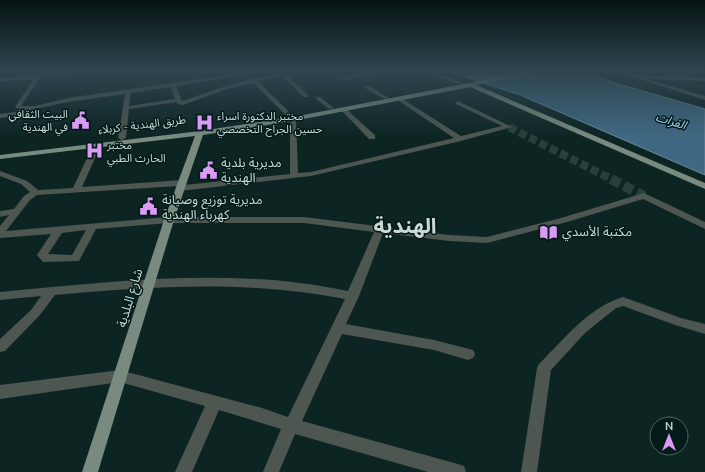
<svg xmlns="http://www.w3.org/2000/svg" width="705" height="472" font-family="'Nunito Sans','Noto Sans Arabic',sans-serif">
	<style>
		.water { fill: #406882; stroke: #698a9b }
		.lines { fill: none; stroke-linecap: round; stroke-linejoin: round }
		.minor-tunnel-far1 { stroke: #283f3d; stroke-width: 8; stroke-dasharray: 8 3.5; stroke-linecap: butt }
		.minor-tunnel { stroke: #283f3d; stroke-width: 10; stroke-dasharray: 10 4.5; stroke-linecap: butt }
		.minor { fill: #4d5651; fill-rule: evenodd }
		.major { fill: #798b81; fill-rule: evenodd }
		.labels { text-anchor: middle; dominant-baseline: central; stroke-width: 3; stroke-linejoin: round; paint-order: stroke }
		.far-poi-label { font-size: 11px; fill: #cad8d6; stroke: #031b19; text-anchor: start }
		.far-street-label { font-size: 11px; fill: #cad8d6; stroke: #031b19 }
		.far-water-label { font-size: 12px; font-style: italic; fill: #a6dafd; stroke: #031b19 }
		.poi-label { font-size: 13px; fill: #cad8d6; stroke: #031b19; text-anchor: start }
		.street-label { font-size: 13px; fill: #cad8d6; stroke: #031b19 }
		.town-label { font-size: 21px; font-weight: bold; fill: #cad8d6; stroke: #031b19 }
	</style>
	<rect width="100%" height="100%" fill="#0c2422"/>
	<path class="water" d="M447,71h135l34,12 89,26v66l-185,-80z"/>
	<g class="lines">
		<path class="minor-tunnel-far1" d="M509,127l104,53"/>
		<path class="minor-tunnel" d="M611,179l33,17"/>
		<path class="minor" d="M66,71h25l-50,5 -20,30h14l33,-8 180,-26 3,2 -75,12 6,15 44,-15 24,-6 -1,-3 5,1 25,-5 -1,-2h5l25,24v2h-4l-22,-21 -24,5 34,34 1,2 3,2 2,54 13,-1 143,-34 -55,-37 -1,-1 3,-2 60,38 41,-10 -46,-22 -1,-1 3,-2 54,26 -51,14 -150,35 -131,15 -4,-3 2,-2 -141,9 -7,5 -24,31 163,-14h135l145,18 38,2 74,-19 83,-25 61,29v7l-62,-30 -76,23 -80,21 -38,-2 -66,-8 -24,63 -13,28 88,16 39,10 2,4 -2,4 -5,2 -34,-10 -92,-16 -40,87 156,43 6,2 2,6h-38l-133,-38 -16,38h-16l18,-43 -62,-19 -27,62h-17l30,-66 -85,-24 -120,17v-14l120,-15 142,38 26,9 57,-118c-99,-19 -191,-13 -290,-4l-16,21 -34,35 -5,1v-13l31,-29 10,-14 -41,4v-8c85,-8 170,-18 255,-13 31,1 63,6 93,12l26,-59 -70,-9h-135l-73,6 -17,32 -36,1 -6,-7 14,-21 -51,4v-12l9,-11 -9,2v-6l14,-2 10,-13 6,-4 -9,-8 -21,-8v-5l27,10 11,9 35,-2 20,-43 4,-2 4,2 -19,42 100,-7 4,3 -2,2 106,-11v-56l-2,-1 -35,-34 -23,5 -47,17 -5,-1 -1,-2 -48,7 -3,29 -4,2 -4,-2 7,-44 -57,8 -38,8 -1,2 -10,4 -19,2v-4l21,-3 -6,-4 18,-27 -33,1v-4l35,-1 4,-3zM171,87l4,12 -46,7 2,-13zM86,230l-14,25 -24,-1 14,-21z
			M370,71h10l-36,10 -3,-2z
			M423,71h8l35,13 -5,1z
			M614,71h9l19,6 3,-2 60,2v4l-58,-2 58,17v4z
			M365,86h4l20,12 -5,1 -19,-11z
			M316,97h4l14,11 -5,1 -13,-10z
			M342,109h4l29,26v4h-6l-27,-28z
			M623,297l58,21 24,6v10l-30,-9 -52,-19 -7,2 -31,25 -34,37 -14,102h-16l16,-104 2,-4c25,-25 50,-57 84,-67z"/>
		<path class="major" d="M531,71h12l-67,14 229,98v6l-235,-102 -177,34 -90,14 -29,85 -76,252h-16l82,-252 31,-84 -195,23v-4l200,-24 93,-14z"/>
	</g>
	<linearGradient id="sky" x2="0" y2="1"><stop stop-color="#071413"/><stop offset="0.52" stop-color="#2e454f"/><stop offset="1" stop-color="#2e454f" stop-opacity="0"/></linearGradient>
	<rect width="705" height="137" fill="url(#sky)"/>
	<defs>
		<symbol id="civic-bare" viewBox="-9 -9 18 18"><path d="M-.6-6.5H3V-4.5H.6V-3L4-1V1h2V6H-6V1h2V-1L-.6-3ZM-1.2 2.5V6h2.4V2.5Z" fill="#da9af6" stroke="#031b19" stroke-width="2.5" paint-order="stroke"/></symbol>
		<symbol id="hospital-bare" viewBox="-9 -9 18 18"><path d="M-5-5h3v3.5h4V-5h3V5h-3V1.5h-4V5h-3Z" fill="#da9af6" stroke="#031b19" stroke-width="2.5" paint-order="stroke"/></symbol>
		<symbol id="library-bare" viewBox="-9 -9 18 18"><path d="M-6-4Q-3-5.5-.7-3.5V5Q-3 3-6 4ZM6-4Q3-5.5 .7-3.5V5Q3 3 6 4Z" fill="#da9af6" stroke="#031b19" stroke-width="2.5" paint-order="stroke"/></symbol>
	</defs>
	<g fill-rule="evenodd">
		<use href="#civic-bare" x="68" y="108" width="25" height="25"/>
		<use href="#hospital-bare" x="192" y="110" width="25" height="25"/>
		<use href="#hospital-bare" x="82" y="138" width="25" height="25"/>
		<use href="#civic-bare" x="196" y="158" width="25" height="25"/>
		<use href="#civic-bare" x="136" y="194" width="25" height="25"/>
		<use href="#library-bare" x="536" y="220" width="25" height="25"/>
	</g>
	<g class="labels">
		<g class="far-poi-label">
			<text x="68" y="114" text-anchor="end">البيت الثقافي<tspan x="68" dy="13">في الهندية</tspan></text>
			<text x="217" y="116">مختبر الدكتورة اسراء<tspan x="217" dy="13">حسين الجراح التخصصي</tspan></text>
			<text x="107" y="145">مختبر<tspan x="107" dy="13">الحارث الطبي</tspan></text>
		</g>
		<g class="far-street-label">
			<text transform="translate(142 125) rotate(-7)">طريق الهندية - كربلاء</text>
		</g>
		<g class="far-water-label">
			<text transform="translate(671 121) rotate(17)">الفرات</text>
		</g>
		<g class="poi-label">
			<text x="221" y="163">مديرية بلدية<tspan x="221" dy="15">الهندية</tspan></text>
			<text x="162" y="200">مديرية توزيع وصيانة<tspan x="162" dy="15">كهرباء الهندية</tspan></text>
			<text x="562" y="232">مكتبة الأسدي</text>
		</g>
		<g class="street-label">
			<text transform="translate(130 298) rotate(-73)">شارع البلدية</text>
		</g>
		<g class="town-label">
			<text x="405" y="226">الهندية</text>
		</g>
	</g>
	<g transform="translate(669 436)"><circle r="19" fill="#031b19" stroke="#536765"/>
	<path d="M0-3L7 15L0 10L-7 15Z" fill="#da9af6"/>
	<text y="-6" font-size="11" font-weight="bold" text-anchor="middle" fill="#cad8d6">N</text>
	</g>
</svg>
